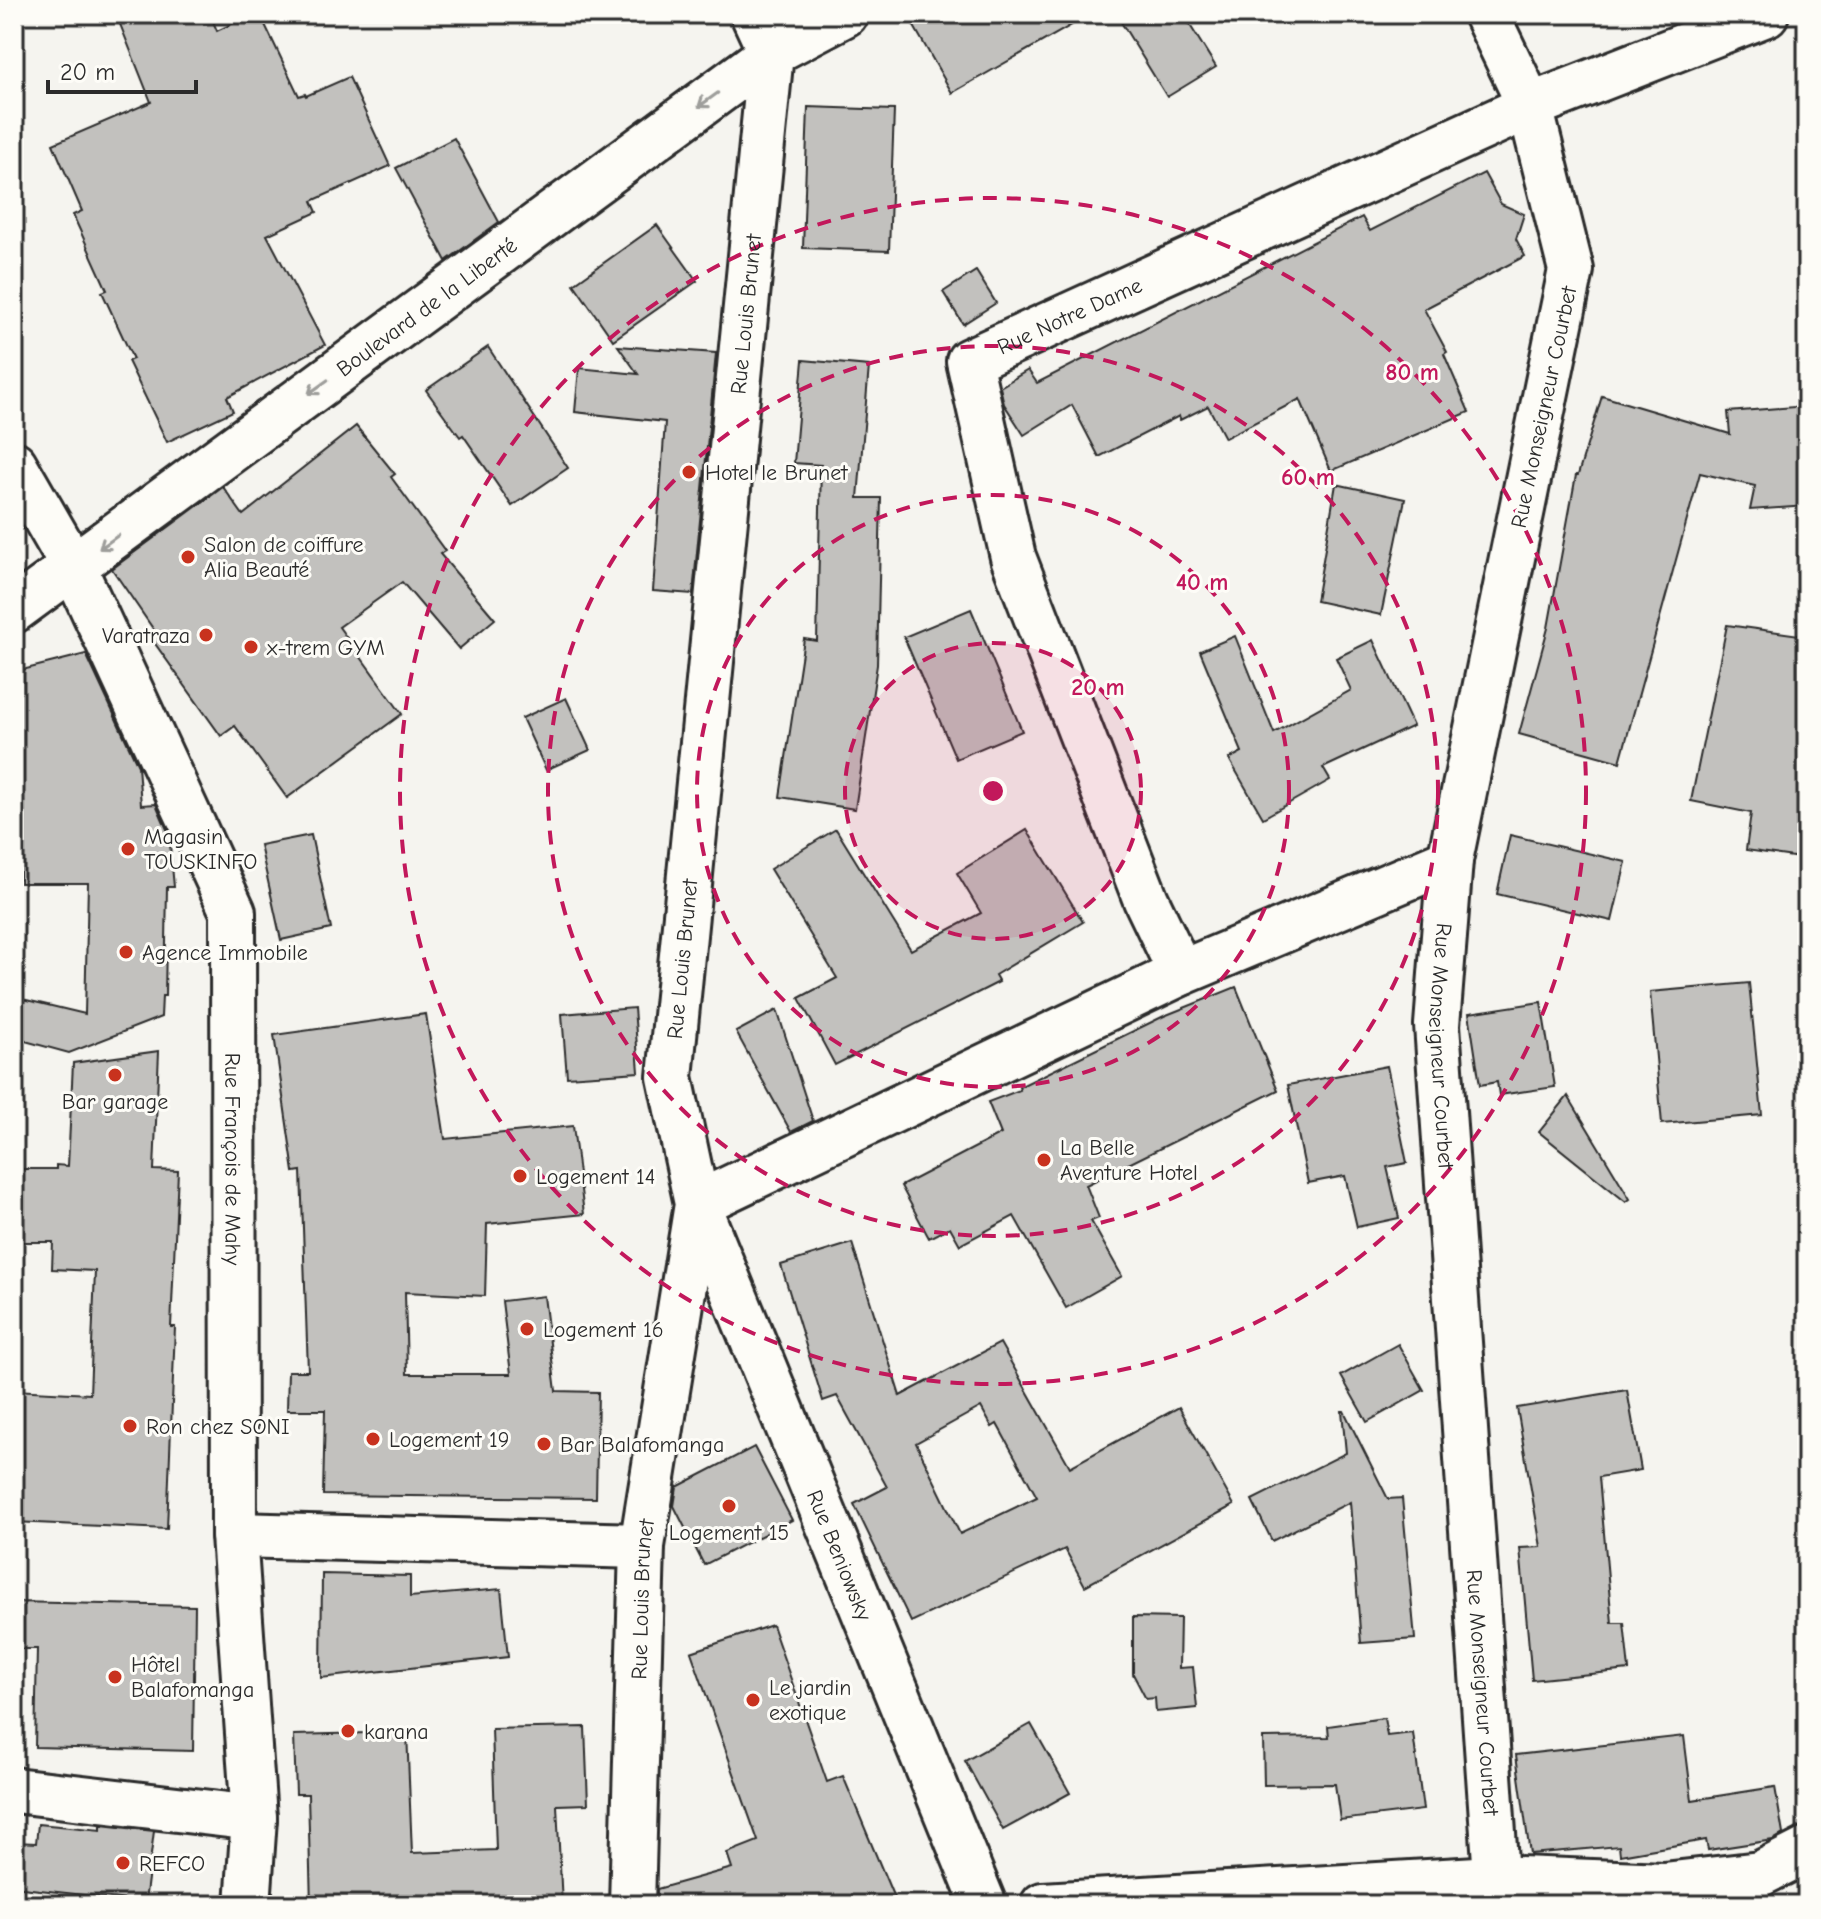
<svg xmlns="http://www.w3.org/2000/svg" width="1821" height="1919" font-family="'Comic Neue',sans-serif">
<rect width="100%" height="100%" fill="#f5f4ef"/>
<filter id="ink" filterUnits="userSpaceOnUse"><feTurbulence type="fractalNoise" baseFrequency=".0125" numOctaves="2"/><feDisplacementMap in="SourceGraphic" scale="16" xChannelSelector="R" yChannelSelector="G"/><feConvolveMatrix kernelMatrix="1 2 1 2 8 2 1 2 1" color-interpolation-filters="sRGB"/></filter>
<g filter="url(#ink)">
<g fill="#c2c1be" stroke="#2b2b2b" stroke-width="2" fill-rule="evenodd">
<path d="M116,14H210L217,31L253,14H260L299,96L305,94L306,96L349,77L390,166L312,201L317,212L267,235L325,345L227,397L233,411L167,442L128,361L133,359L102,292L107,290L73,215L82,211L53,144L151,102Z"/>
<path d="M907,14H1091L952,93Z"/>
<path d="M1116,14H1183L1216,67L1167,97Z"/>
<path d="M808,107L894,110L889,251L803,248Z"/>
<path d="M454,138L499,222L446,261L396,168Z"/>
<path d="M1484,173L1501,204L1524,214L1516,239L1525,256L1424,309L1447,352L1444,354L1469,412L1331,471L1300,399L1225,438L1208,406L1180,420L1179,416L1099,457L1072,405L1024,435L1004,404L1000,387L1028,370L1037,383L1362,217L1370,231Z"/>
<path d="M657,225L697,281L613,340L574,284Z"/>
<path d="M976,271L996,303L963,324L943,292Z"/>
<path d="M618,346L716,353L693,594L653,591L665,422L575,412L579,368L638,374Z"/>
<path d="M488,347L568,468L512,506L463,435L460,437L426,390Z"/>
<path d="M803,360L869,366L858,498H881L877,665L855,809L780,797L804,639L817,641L821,465L794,463Z"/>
<path d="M1602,396L1730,434L1728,412L1807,406V506L1750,510L1755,486L1700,473L1620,762L1519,734L1548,628L1576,475H1578Z"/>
<path d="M356,426L395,474L391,477L445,551L440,554L495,619L459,649L402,582L339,627L402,714L287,798L235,726L221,736L151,638L158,636L112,569L223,487L243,515Z"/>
<path d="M1336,484L1405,499L1381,615L1316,601Z"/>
<path d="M971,609L1022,731L956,759L904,637Z"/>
<path d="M1727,625L1807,636V859L1746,850L1751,813L1691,801Z"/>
<path d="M1235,636L1274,733L1351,690L1336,658L1373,640L1413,726L1323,768L1330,780L1263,818L1229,759L1242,752L1200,651Z"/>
<path d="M86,654L138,766L141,805L156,804L169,834L174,887H167L165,996H162L161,1017L69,1053L14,1038V997L85,1014L88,883H20V743L14,745V672Z"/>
<path d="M566,698L590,750L546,770L522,718Z"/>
<path d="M836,829L911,950L981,913L957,873L1027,830L1083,922L995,975L999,982L835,1065L799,998L837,978L770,869Z"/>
<path d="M311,835L331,929L281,940L260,845Z"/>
<path d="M1510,835L1626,862L1612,921L1497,894Z"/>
<path d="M1749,983L1762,1115L1662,1124L1650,992Z"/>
<path d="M1236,987L1278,1090L1086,1185L1099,1218L1091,1221L1122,1276L1066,1308L1014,1216L960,1245L950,1227L929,1238L901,1186L1001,1134L988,1102L1020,1090L1019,1087L1164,1016Z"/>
<path d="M1541,1002L1555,1087L1499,1095L1497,1082L1480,1085L1469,1013Z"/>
<path d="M634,1008L639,1072L567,1077L562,1014Z"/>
<path d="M777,1010L813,1121L791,1132L736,1032Z"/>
<path d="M426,1014L445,1139L573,1126L584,1214L487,1224L485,1296L405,1292L407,1374H511L502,1301L544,1296L556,1391L598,1392L596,1498L323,1495L325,1410H287L288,1371H308L301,1171L294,1172L274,1035Z"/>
<path d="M159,1051L154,1170L178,1171L171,1327H175L167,1529L14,1522V1390L90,1394L95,1271L52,1269L53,1242H14V1169H56V1165L68,1166L73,1063Z"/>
<path d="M1387,1066L1407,1163L1387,1167L1399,1218L1357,1227L1345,1176L1308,1183L1288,1085Z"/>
<path d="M1568,1096L1630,1199L1626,1202L1539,1132Z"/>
<path d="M852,1243L900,1396L1000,1343L1070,1467L1179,1407L1234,1505L1085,1586L1065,1549L911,1622L854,1504L887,1487L837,1396L823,1401L781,1265ZM981,1407L992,1427L997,1424L1037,1497L960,1534L916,1443Z"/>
<path d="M1398,1344L1424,1390L1367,1422L1341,1376Z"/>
<path d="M1627,1390L1641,1470L1599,1477L1612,1623H1624L1629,1670L1532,1680L1520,1548L1541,1547L1517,1408Z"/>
<path d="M1342,1411H1344L1388,1499L1402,1498L1415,1639L1361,1643L1350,1502L1272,1541L1252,1500L1346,1453Z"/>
<path d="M754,1447L792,1520L704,1565L674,1506L677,1487Z"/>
<path d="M322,1574L410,1576V1597L501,1589L508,1657L321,1678Z"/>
<path d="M14,1602L195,1606L193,1751L35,1747L37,1649H14Z"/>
<path d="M1133,1617L1180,1618L1179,1668L1193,1667L1197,1708L1156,1712L1155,1698L1146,1699L1133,1674Z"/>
<path d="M772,1625L827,1782L843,1776L897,1905H657V1889L732,1868L727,1853L758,1841L691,1652Z"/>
<path d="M1384,1718L1387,1736L1413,1733L1423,1810L1340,1820L1335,1784L1264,1785L1263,1738L1329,1737L1328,1726Z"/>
<path d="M1031,1724L1070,1793L1003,1830L965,1761Z"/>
<path d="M585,1727L588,1804L557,1805L562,1905H311L308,1794H296L294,1735L407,1732L412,1853L496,1850L492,1729Z"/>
<path d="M1684,1736L1692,1800L1775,1787L1783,1834L1773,1840L1708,1850L1706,1840L1620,1855L1619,1846L1530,1854L1516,1755Z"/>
<path d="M38,1824L101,1830V1825L154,1831L145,1902L14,1887V1842L36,1843Z"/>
</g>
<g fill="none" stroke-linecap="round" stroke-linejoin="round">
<g stroke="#2b2b2b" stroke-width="50">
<g id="minor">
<path id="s1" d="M1486,14L1530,106L1571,270L1450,860L1437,1025L1498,1905"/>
<path id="s2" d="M14,464L74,568L233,912L234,1535L254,1818L248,1905"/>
<path id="s3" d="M14,610L771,53L845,14"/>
<path id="s4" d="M1181,973L1146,900L1013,557L969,361L1530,106L1766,14"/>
<path d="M234,1535L642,1546"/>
<path d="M14,1790L254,1818"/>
<path id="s5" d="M632,1905L642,1546L697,1204L670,1077L771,53L753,14"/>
<path d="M984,1905L697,1204L1181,973L1450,860"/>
<path d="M1043,1905L1494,1878L1664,1885L1760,1874L1807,1850"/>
</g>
</g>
<use href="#minor" stroke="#fdfcf7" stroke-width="44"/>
</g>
<defs><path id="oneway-shaft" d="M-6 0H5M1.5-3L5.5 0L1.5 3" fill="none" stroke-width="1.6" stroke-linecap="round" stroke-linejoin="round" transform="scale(2)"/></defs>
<g stroke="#9e9e9b">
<use href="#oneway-shaft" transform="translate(708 100) rotate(144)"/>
<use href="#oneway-shaft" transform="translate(318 387) rotate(144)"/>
<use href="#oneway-shaft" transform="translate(109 542) rotate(144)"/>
</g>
</g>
<circle cx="993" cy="791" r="148" fill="#c2185b" fill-opacity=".12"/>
<g fill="none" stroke="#c2185b" stroke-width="4" stroke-dasharray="14 10">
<circle cx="993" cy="791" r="148"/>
<circle cx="993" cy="791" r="296"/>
<circle cx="993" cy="791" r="445"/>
<circle cx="993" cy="791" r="593"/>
</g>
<g fill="#c8321e" stroke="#fdfcf7" stroke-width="3">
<circle cx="689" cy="472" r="8"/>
<circle cx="188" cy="557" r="8"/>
<circle cx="206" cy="635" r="8"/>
<circle cx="251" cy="647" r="8"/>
<circle cx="128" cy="849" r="8"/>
<circle cx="126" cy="952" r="8"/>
<circle cx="115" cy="1075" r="8"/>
<circle cx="1044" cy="1160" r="8"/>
<circle cx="520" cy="1176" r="8"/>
<circle cx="527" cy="1329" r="8"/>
<circle cx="130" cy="1426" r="8"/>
<circle cx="373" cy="1439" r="8"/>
<circle cx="544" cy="1444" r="8"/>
<circle cx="729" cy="1506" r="8"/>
<circle cx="115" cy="1677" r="8"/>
<circle cx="753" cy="1700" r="8"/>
<circle cx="348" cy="1731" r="8"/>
<circle cx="123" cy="1863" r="8"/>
</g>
<g text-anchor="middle" stroke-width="6" stroke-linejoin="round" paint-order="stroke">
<g font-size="22" fill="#2b2b2b" stroke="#fdfcf7">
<text dy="8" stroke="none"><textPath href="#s3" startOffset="512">Boulevard de la Liberté</textPath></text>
<text dy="8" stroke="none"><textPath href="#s5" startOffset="1602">Rue Louis Brunet</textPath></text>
<text dy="8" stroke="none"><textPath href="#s4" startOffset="760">Rue Notre Dame</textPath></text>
<text transform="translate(1543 407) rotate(-78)" y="8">Rue Monseigneur Courbet</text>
<text dy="8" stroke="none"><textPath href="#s5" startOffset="954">Rue Louis Brunet</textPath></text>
<text dy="8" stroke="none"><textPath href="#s1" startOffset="1060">Rue Monseigneur Courbet</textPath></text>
<text dy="8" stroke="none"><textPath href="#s2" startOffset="746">Rue François de Mahy</textPath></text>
<text transform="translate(840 1555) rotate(68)" y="8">Rue Beniowsky</text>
<text dy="8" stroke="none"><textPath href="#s5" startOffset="306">Rue Louis Brunet</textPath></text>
<text dy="8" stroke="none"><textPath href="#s1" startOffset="1708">Rue Monseigneur Courbet</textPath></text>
</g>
<g font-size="22" fill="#2b2b2b" stroke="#fdfcf7" text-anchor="start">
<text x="705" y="480">Hotel le Brunet</text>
<text x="204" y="552">Salon de coiffure<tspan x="204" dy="25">Alia Beauté</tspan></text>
<text x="190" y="643" text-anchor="end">Varatraza</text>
<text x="267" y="655">x-trem GYM</text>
<text x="144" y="844">Magasin<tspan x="144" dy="25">TOUSKINFO</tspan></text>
<text x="142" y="960">Agence Immobile</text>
<text x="115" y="1109" text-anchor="middle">Bar garage</text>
<text x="1060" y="1155">La Belle<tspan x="1060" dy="25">Aventure Hotel</tspan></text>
<text x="536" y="1184">Logement 14</text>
<text x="543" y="1337">Logement 16</text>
<text x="146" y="1434">Ron chez SONI</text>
<text x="389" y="1447">Logement 19</text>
<text x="560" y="1452">Bar Balafomanga</text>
<text x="729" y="1540" text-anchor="middle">Logement 15</text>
<text x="131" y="1672">Hôtel<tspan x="131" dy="25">Balafomanga</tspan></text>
<text x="769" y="1695">Le jardin<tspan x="769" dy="25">exotique</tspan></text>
<text x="364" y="1739">karana</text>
<text x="139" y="1871">REFCO</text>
</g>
</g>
<circle cx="993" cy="791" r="12" fill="#c2185b" stroke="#fdfcf7" stroke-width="4"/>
<g font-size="24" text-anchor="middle" font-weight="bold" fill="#c2185b" stroke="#fdfcf7" stroke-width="6" stroke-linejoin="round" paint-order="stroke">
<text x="1412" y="380">80 m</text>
<text x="1308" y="485">60 m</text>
<text x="1202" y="590">40 m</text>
<text x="1098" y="695">20 m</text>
</g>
<rect width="1821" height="1919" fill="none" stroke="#fdfcf7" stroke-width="48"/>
<rect x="24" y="24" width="1773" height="1871" fill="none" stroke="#2b2b2b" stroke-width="3" filter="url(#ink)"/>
<path d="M48 80v12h148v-12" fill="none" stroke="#2b2b2b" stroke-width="4"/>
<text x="60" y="80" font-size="24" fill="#2b2b2b" stroke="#fdfcf7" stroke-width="6" paint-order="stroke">20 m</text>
</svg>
